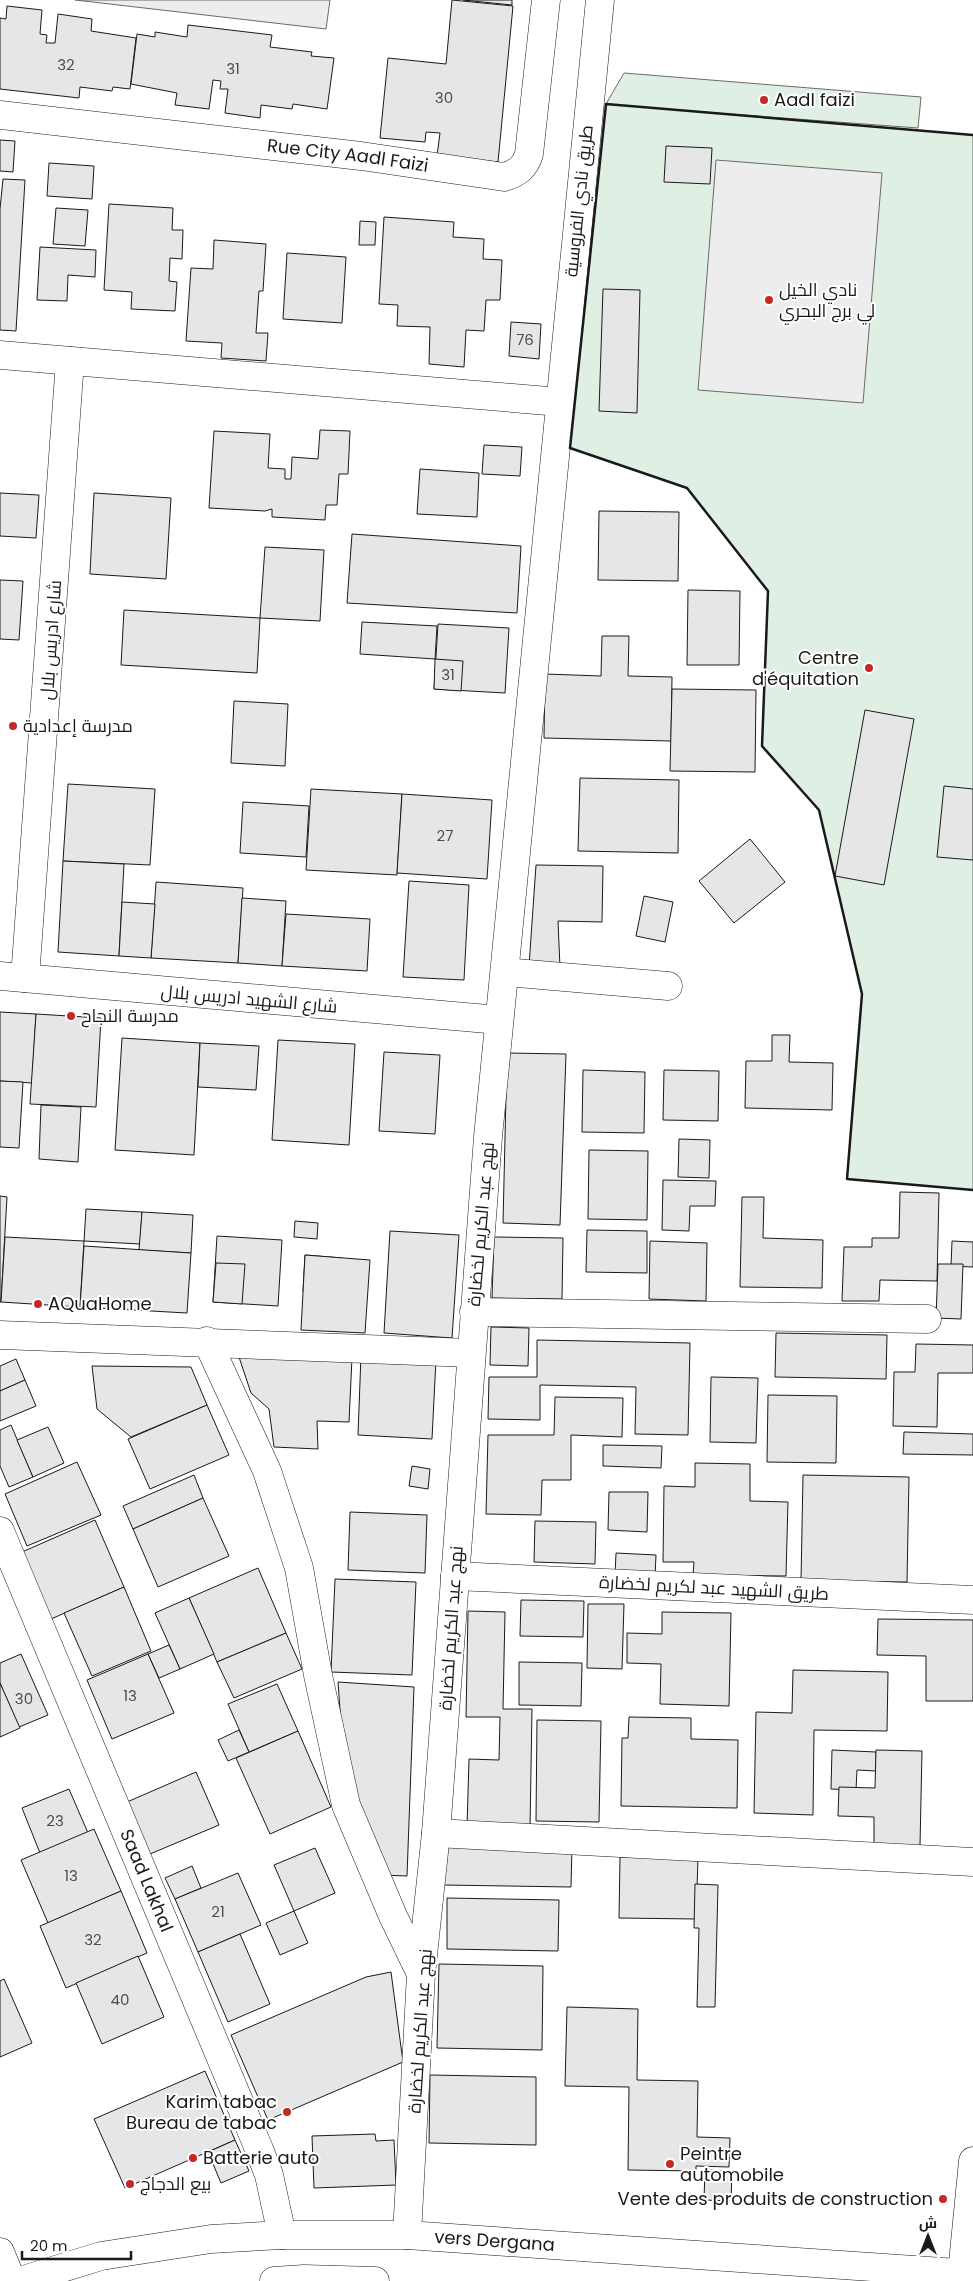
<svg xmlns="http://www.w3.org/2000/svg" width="973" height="2281" font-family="Poppins,Cairo,sans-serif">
<rect width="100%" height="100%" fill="#fff"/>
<path fill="#e0efe3" stroke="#6a6a6a" d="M624,73L921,97L918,128L689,111L973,135V1190L847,1179L862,994L819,810L762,746L768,591L687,488L570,448L606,104Z"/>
<g fill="#ededed" stroke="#6a6a6a">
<path d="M75,0H330L326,29Z"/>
<path d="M716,160L882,173L863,403L698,390Z"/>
</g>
<g fill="#e6e6e6" stroke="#1a1a1a">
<path d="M452,0L513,6L498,162L437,156L440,133L426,132L425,142L380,138L388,58L446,64Z"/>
<path d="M463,0H512V5Z"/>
<path d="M7,6L42,10L40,34L47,35L46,43H55L58,14L92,19L91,31L136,38L130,89L113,87L112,91L80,87L79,98L0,89V18L6,19Z"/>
<path d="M188,25L272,35L270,47L312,52L311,56L334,58L327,109L293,104L292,109L261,105L260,118L225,113L228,89H220L221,81L213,80L209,109L175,105L177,93L131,84L137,34L155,37V32L187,37Z"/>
<path d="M0,140L15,141L13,172L0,171Z"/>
<path d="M666,146L712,148L710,184L664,182Z"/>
<path d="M49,163L94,166L92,199L47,196Z"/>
<path d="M3,179L25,180L16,331L0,330V209Z"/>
<path d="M109,204L173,208L172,230H183L182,259L170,258L169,281L177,282L175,311L131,309L132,292L104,290Z"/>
<path d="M56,208L88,210L85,246L53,244Z"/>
<path d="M384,217L454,222L453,237L484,239L483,259L502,260L500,300H486L484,331L466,330L464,367L429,364L430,327L397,326L398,305L379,304Z"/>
<path d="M360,221L376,222L375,245H359Z"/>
<path d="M214,240L266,244L263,291H259L256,333H268L266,361L221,358L222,343L186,341L191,268L213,269Z"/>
<path d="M40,247L96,250L95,277L68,275L67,301L37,300Z"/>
<path d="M287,253L346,257L342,323L283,319Z"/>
<path d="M603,289L640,290L637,413L599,411Z"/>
<path d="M511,322L541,324L539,359L509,356Z"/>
<path d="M320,430L350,431L348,474H339L337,505H326L325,520L272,517V509L265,511L209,508L214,431L270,434L268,468L285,469V479H291L292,457L318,459Z"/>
<path d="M484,445L522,447L520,476L482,474Z"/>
<path d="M420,469L479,473L477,517L417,514Z"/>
<path d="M0,493L39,495L36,538L0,536Z"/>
<path d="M94,493L171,498L166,579L90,574Z"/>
<path d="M599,511L679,512L678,581L598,580Z"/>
<path d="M352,534L521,546L517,613L347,603Z"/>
<path d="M265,547L324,550L320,621L260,618Z"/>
<path d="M0,580L23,581L19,640L0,639Z"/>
<path d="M688,590L740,591L739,665H687Z"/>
<path d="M124,610L260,618L257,673L121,665Z"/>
<path d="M362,622L437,626L435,659L360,654Z"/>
<path d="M438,624L509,628L505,693L434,689Z"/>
<path d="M602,636H629L628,676L672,677L671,741L544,738L545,674L601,676Z"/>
<path d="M435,659L463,661L461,691L434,689Z"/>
<path d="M672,689L756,690L755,772L670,771Z"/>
<path d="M234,701L288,704L285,766L231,763Z"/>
<path d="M865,710L914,719L884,885L835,876Z"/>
<path d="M580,778L679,780L678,853L578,851Z"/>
<path d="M68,784L155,789L150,865L63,861Z"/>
<path d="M944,786L973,789V860L937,857Z"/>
<path d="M311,789L402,794L397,875L306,870Z"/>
<path d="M402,794L492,800L487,879L397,873Z"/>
<path d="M243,802L309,806L306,857L240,853Z"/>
<path d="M750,839L785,882L734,923L699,881Z"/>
<path d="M63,861L124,864L119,956L58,952Z"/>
<path d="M536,865L603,866L602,922L558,921L560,968L529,966Z"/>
<path d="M409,881L469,885L464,980L403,977Z"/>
<path d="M156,882L243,888L238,963L151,958Z"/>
<path d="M644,896L673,902L665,942L636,936Z"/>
<path d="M242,898L286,901L282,966L238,963Z"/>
<path d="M122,902L155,904L151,958L119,956Z"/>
<path d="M286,914L370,919L367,971L282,966Z"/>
<path d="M0,1012L36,1014L32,1083L0,1081Z"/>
<path d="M36,1014L101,1018L96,1107L30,1104Z"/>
<path d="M772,1035H790L789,1062L833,1063L832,1110L745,1108L746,1061H772Z"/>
<path d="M122,1038L200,1043L194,1155L115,1150Z"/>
<path d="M278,1040L355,1044L349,1145L272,1140Z"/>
<path d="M200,1043L259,1046L256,1090L198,1087Z"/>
<path d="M384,1052L440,1055L435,1134L379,1131Z"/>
<path d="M507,1053L566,1054L560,1225L503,1223Z"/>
<path d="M583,1070L645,1072L644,1133L582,1132Z"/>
<path d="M664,1070L719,1071L718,1121L663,1120Z"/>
<path d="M0,1081L23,1082L19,1148L0,1147Z"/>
<path d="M41,1105L81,1107L78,1162L39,1159Z"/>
<path d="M679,1139L710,1140L709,1178L678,1177Z"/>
<path d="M589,1150L648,1151L647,1220L588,1219Z"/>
<path d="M663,1180L716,1181L715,1206H690L689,1231L662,1230Z"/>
<path d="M900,1192L939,1193L937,1281L880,1280L879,1301H842L844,1247H872V1238H899Z"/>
<path d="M0,1196L7,1197L1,1302H0Z"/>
<path d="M742,1197H764L763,1238L823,1240L822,1288L740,1287Z"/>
<path d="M86,1209L142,1212L140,1244L84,1241Z"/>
<path d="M142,1212L193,1215L191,1253L139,1250Z"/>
<path d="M295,1221L318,1223L317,1239L294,1237Z"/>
<path d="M587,1230L647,1231V1273L586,1272Z"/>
<path d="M390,1231L459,1235L452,1338L384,1333Z"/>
<path d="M217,1236L282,1240L278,1306L213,1302Z"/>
<path d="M5,1237L84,1241L80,1307L1,1302Z"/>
<path d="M494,1237L563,1238L562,1299L492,1298Z"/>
<path d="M650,1241L707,1243L706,1301L649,1299Z"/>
<path d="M952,1241L973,1242V1267L951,1266Z"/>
<path d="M84,1246L191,1253L187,1313L80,1307Z"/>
<path d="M305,1255L342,1258L340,1295L303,1292Z"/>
<path d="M305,1255L370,1260L365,1333L301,1330Z"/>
<path d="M216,1263L245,1264L242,1304L213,1302Z"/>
<path d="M938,1264H963L961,1319L936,1318Z"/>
<path d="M491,1327L529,1328L528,1366L490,1365Z"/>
<path d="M776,1333L887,1335L886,1379L775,1377Z"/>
<path d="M537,1340L690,1343L688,1435L635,1434L636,1387L540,1385V1420L488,1419L489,1377H537Z"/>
<path d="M916,1344L973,1345V1373H938L937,1427L893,1426L894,1372H915Z"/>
<path d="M237,1351L352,1358L349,1422L317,1421L318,1449L274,1447L269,1409L251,1393Z"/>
<path d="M361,1355L436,1359L432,1439L358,1435Z"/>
<path d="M16,1359L25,1380L0,1391V1366Z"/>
<path d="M92,1366L191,1367L207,1405L131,1437L97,1409Z"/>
<path d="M711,1377L758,1378L756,1443L710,1442Z"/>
<path d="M25,1380L36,1406L0,1421V1391Z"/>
<path d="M768,1395L837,1396L836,1463L767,1462Z"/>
<path d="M555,1397L623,1398L622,1437L571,1435V1480H542L541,1515L486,1514L488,1435H554Z"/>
<path d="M207,1405L229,1455L150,1489L128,1439Z"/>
<path d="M11,1425L33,1477L9,1487L0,1466V1430Z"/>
<path d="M48,1427L64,1463L33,1477L17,1440Z"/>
<path d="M904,1432L973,1434V1455L903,1454Z"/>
<path d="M603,1445L662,1446L661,1468L603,1466Z"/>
<path d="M77,1462L101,1515L27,1546L5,1494Z"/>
<path d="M695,1463L750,1464V1501L788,1502L786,1576L693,1575L694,1562H663L664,1486L695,1487Z"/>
<path d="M412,1466L430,1469L428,1489L409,1486Z"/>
<path d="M194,1475L203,1498L133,1529L123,1506Z"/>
<path d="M803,1475L909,1477L907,1582L801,1581Z"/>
<path d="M609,1492H648L647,1532L608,1530Z"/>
<path d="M203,1498L229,1556L158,1587L133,1529Z"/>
<path d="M350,1512L427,1515L425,1573L348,1570Z"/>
<path d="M95,1520L124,1587L51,1619L22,1552Z"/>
<path d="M535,1521L596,1522L595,1564L534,1562Z"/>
<path d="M616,1553L656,1555L655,1577L615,1575Z"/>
<path d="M258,1568L286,1633L217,1662L189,1598Z"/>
<path d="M335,1579L416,1582L412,1675L331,1672Z"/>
<path d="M124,1587L151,1651L92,1676L64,1613Z"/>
<path d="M189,1598L214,1654L180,1669L155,1613Z"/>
<path d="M521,1600L584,1601L583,1637L520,1636Z"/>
<path d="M588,1604H624L622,1669L587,1668Z"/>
<path d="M468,1611L505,1612L503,1709H532L530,1829L467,1828L469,1759L499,1760L500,1717H466Z"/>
<path d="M662,1612L731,1613L729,1706L660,1704L661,1664L627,1663V1633L662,1634Z"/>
<path d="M878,1619L973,1620V1701H926V1656L877,1655Z"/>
<path d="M286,1633L302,1669L234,1698L217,1662Z"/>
<path d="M169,1645L180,1669L159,1678L148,1654Z"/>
<path d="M21,1654L48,1715L19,1727L0,1683V1663Z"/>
<path d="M148,1654L174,1713L112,1739L87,1680Z"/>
<path d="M519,1662L582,1663L581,1706L519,1705Z"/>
<path d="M793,1670L888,1672L887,1731L814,1730L813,1815L754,1813L756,1712L792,1713Z"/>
<path d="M338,1682L414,1687L407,1876L380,1875L345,1780Z"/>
<path d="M0,1683L20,1728L0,1737Z"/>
<path d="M277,1684L298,1731L249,1752L228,1704Z"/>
<path d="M629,1717L691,1718V1739L738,1740L737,1808L621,1806L622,1738H628Z"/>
<path d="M537,1720L601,1721L599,1822L536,1821Z"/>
<path d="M239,1730L249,1752L228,1761L218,1740Z"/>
<path d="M298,1731L331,1807L270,1834L236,1758Z"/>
<path d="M832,1750L876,1752V1771L857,1770L856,1790L831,1789Z"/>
<path d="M876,1750L922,1751L920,1846L874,1845V1817L838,1816L839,1787L875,1788Z"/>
<path d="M196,1772L219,1825L150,1854L127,1802Z"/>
<path d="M69,1789L88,1833L40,1853L22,1808Z"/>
<path d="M94,1829L121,1891L48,1923L21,1860Z"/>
<path d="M445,1844L572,1846L571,1887L444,1885Z"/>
<path d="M315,1848L335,1893L294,1911L274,1865Z"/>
<path d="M620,1857L698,1858L696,1919L619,1918Z"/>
<path d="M192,1866L201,1888L175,1899L165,1878Z"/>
<path d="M238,1873L261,1925L198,1952L175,1899Z"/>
<path d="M695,1884L718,1885L715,2007H697L699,1928H694Z"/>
<path d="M121,1891L147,1953L66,1988L40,1926Z"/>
<path d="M447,1898L559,1900L558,1951L447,1949Z"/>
<path d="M294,1911L308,1943L280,1955L266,1923Z"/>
<path d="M240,1934L270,2004L228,2022L198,1952Z"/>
<path d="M138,1956L164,2017L102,2044L76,1983Z"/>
<path d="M439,1964L543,1966L542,2050L437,2048Z"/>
<path d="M391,1972L403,2062L268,2120L231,2035L366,1977Z"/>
<path d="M4,1979L32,2043L0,2057V1981Z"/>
<path d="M567,2007L638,2009L637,2080L698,2081L697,2137L730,2138L729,2167L696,2166V2171L628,2170L629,2087L565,2086Z"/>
<path d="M205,2071L235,2140L125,2188L94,2119Z"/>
<path d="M430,2075L536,2077V2145L429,2143Z"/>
<path d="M375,2134L376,2141L394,2140L396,2185L314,2188L312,2136Z"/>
<path d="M235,2140L249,2171L221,2183L208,2152Z"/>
<path d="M705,2170L732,2171L731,2201L704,2200Z"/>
</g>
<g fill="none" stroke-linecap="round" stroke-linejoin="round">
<g stroke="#1a1a1a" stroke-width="29">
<g id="street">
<path id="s1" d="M0,115L361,156L504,177C518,173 525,167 529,154L546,0"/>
<path d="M505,972L668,986"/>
<path d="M25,978L70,361"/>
<path d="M474,1312L927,1319"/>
<path d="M0,1335L471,1353"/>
<path d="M207,1341L267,1471L299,1568L318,1675L346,1805L393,1916L421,1974"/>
<path d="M455,1576L973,1600"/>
<path d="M436,1833L973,1862"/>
<path d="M0,2252L12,2281"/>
<path d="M962,2273L973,2161"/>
</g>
</g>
<g stroke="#1a1a1a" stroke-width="29">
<g id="secondary">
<path d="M0,355L560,402"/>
<path d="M0,976L499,1020"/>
<path id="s2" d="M0,1531L259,2149L269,2175L282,2235"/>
<path d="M407,2235L421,1974L436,1833L488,1137L600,0"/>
</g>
</g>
<g stroke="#1a1a1a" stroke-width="29">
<g id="primary">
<path id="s3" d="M20,2281L101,2256L211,2239L282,2235H407L973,2274"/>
<path d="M274,2281L304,2279L375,2281"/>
</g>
</g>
<use href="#street" stroke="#fff" stroke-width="28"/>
<use href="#secondary" stroke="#fff" stroke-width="28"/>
<use href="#primary" stroke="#fff" stroke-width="28"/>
<path stroke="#1a1a1a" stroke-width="2.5" d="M973,135L606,104L570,448L687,488L768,591L762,746L819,810L862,994L847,1179L973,1190"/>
</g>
<g fill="#c62828" stroke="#fff" stroke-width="2">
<circle cx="764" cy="100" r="5"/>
<circle cx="769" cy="300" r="5"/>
<circle cx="869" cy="668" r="5"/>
<circle cx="13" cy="726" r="5"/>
<circle cx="71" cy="1016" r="5"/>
<circle cx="38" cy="1304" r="5"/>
<circle cx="287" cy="2112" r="5"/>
<circle cx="193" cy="2158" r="5"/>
<circle cx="670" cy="2164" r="5"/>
<circle cx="130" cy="2184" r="5"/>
<circle cx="943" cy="2199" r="5"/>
</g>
<g text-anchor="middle" stroke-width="4" stroke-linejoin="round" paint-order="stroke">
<g font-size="15" fill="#4d4d4d">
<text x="66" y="70">32</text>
<text x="233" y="74">31</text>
<text x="444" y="103">30</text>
<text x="525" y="345">76</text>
<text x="448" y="680">31</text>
<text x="445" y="841">27</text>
<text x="130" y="1701">13</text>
<text x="24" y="1704">30</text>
<text x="55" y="1826">23</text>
<text x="71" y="1881">13</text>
<text x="218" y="1917">21</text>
<text x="93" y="1945">32</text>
<text x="120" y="2005">40</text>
</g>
<g font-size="18" fill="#1a1a1a" stroke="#fff" text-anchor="start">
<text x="774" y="106">Aadl faizi</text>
<text x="779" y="296">نادي الخيل<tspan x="779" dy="21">لي برج البحري</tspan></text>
<text x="859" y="664" text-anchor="end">Centre<tspan x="859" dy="21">d'équitation</tspan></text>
<text x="23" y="732">مدرسة إعدادية</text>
<text x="81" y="1022">مدرسة النجاح</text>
<text x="48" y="1310">AQuaHome</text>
<text x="277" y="2108" text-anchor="end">Karim tabac<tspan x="277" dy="21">Bureau de tabac</tspan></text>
<text x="680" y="2160">Peintre<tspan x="680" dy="21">automobile</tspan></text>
<text x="203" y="2164">Batterie auto</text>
<text x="140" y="2190">بيع الدجاج</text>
<text x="933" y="2205" text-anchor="end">Vente des produits de construction</text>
</g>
<g font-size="18" fill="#1a1a1a" stroke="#fff">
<text dy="6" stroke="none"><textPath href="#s1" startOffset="350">Rue City Aadl Faizi</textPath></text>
<text transform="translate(579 201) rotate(-84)" y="6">طريق نادي الفروسية</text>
<text transform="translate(51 640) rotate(-86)" y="6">شارع ادريس بلال</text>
<text transform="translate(249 999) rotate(5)" y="6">شارع الشهيد ادريس بلال</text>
<text transform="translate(481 1224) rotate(-85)" y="6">نهج عبد الكريم لخضارة</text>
<text transform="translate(714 1588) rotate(3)" y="6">طريق الشهيد عبد لكريم لخضارة</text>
<text transform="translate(451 1628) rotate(-86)" y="6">نهج عبد الكريم لخضارة</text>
<text dy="6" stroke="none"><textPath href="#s2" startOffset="379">Saad Lakhal</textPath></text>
<text transform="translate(420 2031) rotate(-86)" y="6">نهج عبد الكريم لخضارة</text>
<text dy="6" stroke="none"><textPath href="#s3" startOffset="480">vers Dergana</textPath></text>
</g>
</g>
<g transform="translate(928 2236)" stroke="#ffffff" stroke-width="4" paint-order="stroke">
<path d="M0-4L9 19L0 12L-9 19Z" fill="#1a1a1a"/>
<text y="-8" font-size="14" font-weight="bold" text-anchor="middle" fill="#1a1a1a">ش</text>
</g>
<path d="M22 2251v8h109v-8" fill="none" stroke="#1a1a1a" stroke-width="2.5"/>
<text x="30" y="2251" font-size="15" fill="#1a1a1a" stroke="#ffffff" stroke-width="4" paint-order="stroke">20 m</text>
</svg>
